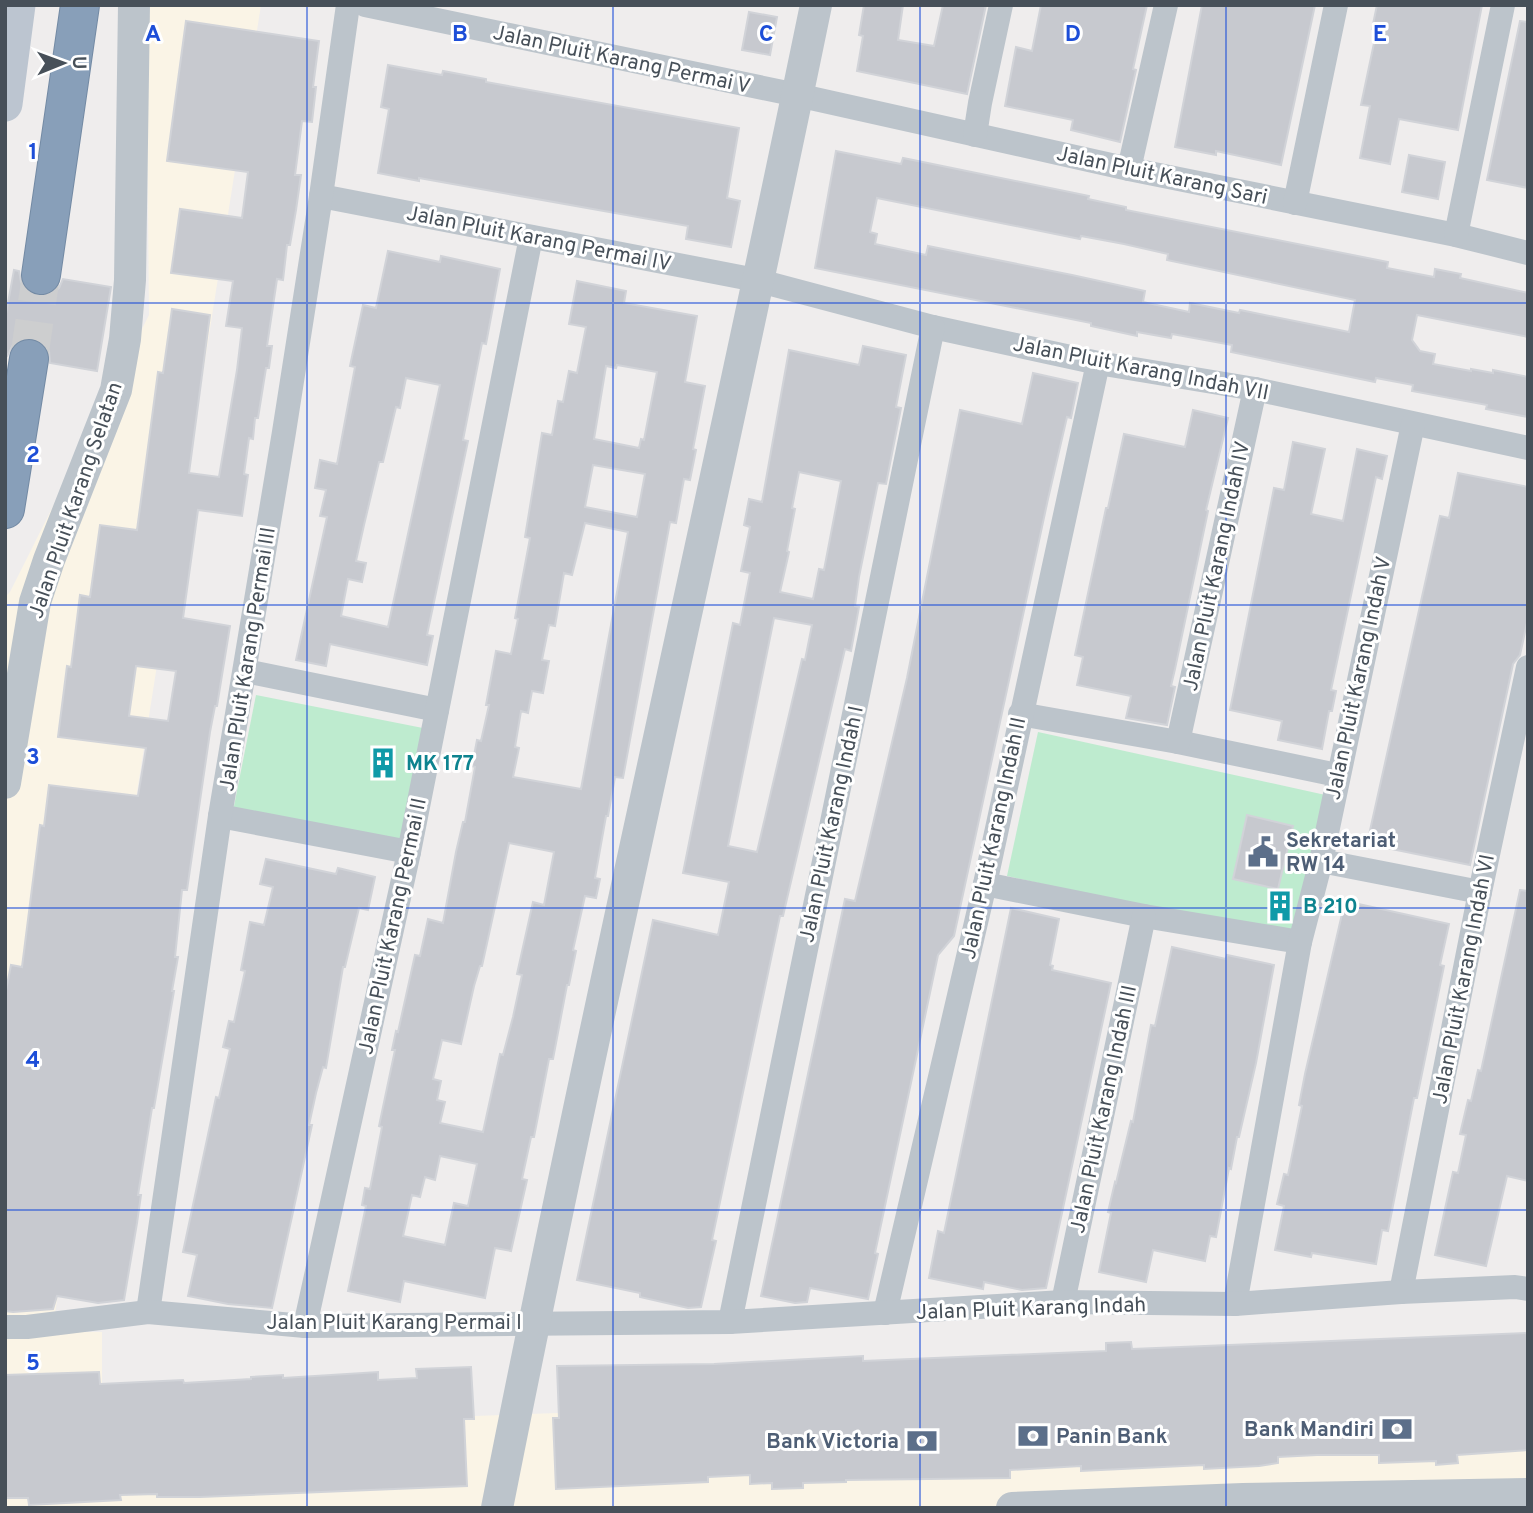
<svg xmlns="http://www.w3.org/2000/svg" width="1533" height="1513" font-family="Overpass,sans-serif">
<rect width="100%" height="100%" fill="#efeded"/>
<path fill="#faf4e6" d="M146,5H261L52,1332H102V1429L1528,1379V1508H5V597L10,592L149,315Z"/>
<g fill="#beebcf">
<path d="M256,695L433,730L407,857L231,821Z"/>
<path d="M1038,732L1330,796L1298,941L1007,876Z"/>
</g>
<g fill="#c7c9cf" stroke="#d1d3d8" stroke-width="2" fill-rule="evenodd">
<path d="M864,5H903L898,40L934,46L943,5H986L967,94L857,71L863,36L859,35Z"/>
<path d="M1041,5H1147L1133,69L1136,70L1120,142L1071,130L1073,120L1005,106L1016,47L1032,51Z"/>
<path d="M1202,5H1315L1281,165L1216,151V155L1175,147Z"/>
<path d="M1377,5H1482L1458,130L1399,119L1390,164L1360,158L1370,106L1361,105L1377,29H1372Z"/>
<path d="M749,12L777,17L770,55L742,50Z"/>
<path d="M186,21L319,41L313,87H316L312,122L302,121L295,175H301L296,210L290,245H287L283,280L277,279L267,346H272L269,368H266L258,418H255L253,439L249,438L244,474L248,475L242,516L198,510L183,618L230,626L217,706H215L210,732L187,890H182L175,957H178L172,991H174L154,1108H152L138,1195H141L137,1223L124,1300L98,1303L57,1296L53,1309L13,1312L5,1311V995L11,965L22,967L40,825L44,826L49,785L138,796L146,748L58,737L67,666L71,667L80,595L90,597L100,525L137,530L158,372L163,373L172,309L210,315L189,473L219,477L237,370L242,328L226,326L233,281L171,273L180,209L242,218L248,172L167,161ZM136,666L176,671L168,721L129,716Z"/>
<path d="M1520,21L1528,22V188L1487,180Z"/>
<path d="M388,65L442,75L443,71L486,79V82L739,128L727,198L740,201L731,247L686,239L688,226L419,178V181L378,173L389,109L381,107Z"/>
<path d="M836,151L901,164L903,158L1089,196L1088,199L1126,207V210L1388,262L1387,268L1434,277L1435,269L1461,274L1460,278L1528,293V337L1417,315L1412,340L1420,351L1435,354L1433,364L1471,371V369L1493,373V370L1528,377V417L1486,409L1487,405L1412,391L1413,385L1376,378L1375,382L1231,352L1232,345L1172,334L1171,338L1137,332V336L1091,326V323L815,268ZM877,198L1080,239L1081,236L1124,244L1168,254L1167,260L1355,300L1349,332L1240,310L1239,313L1190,303L1189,312L1143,302L1145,291L1072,275L928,246L926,255L875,244L877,234L870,232Z"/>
<path d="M1409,155L1445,162L1438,199L1402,192Z"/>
<path d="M388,251L440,262L441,256L500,269L486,344L482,343L463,440L468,441L427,635L433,636L427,665L330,644L326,666L296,660L327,517L320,516L326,490L315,488L320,460L337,464L355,367L350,366L363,305L376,308ZM406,378L440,385L388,627L341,616L348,579L362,582L366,563L356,561L364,525L379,462H383L396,407L400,408Z"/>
<path d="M14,270L19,271L21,282L27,292L37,296L50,295L59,288L63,279L111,287L97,371L50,363L49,351L42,342L33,338L21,339L13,345L7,356L5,355V319Z"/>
<path d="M577,281L626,291L624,303L697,316L685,382L705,386L693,449L696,450L690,480L684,479L676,523L670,522L623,778L615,777L608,816H606L595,878L600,879L596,898L585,896L573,950L576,951L569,985H567L553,1059H549L534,1137H531L522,1179L527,1180L511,1251L495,1248L485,1298L404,1281L400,1302L348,1291L366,1206L362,1205L365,1188L370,1189L382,1127L379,1126L395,1050H392L396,1031L398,1032L415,955L420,956L428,919L443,923L456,852L463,822H465L475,767L472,766L477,740L481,741L489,705H486L496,651L511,654L518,619L515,618L530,538L525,537L542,433L552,435L558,401L563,402L569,371L577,373L586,327L569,324ZM617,365L657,372L644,440L641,439L639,448L594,439L606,366L616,368ZM593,465L645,474L637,517L585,507ZM585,523L628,532L581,789L513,777L519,748L515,747L521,711L528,713L532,691L543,693L549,661L542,660L549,625L555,626L564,573L572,575ZM509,843L554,852L544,905L533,902L517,974L522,975L513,1017L503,1055L500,1054L483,1132L440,1123L445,1102L437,1100L441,1081L433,1079L442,1040L461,1044L474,986L480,966H482ZM440,1156L477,1164L468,1206L454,1203L445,1245L403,1236L412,1195L420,1197L425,1177L435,1180Z"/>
<path d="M863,346L906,355L896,407L901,408L886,484L878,483L859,577L855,606L859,607L851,651L845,649L783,916H780L712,1240L716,1241L701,1307L688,1308L640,1297V1293L577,1280L653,920L718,935L729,882L683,873L733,623L740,625L750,573L741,571L750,527L744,525L749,499L762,502L789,350L859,365ZM799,472L841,481L824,570L819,569L813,599L780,592L789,552L787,551L795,509L792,508ZM774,618L812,625L805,660L802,659L757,852L728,846Z"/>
<path d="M1033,373L1078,383L1071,418L1067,417L1048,499L954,936L938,955L875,1253L878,1254L868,1299L810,1288L807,1302L795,1303L761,1296L845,899L855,901L907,678L960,410L1022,424Z"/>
<path d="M1193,410L1228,418L1206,510L1208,511L1175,669L1171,686L1175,687L1167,725L1126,718L1131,696L1077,685L1083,657L1075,655L1106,508H1108L1124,434L1185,447Z"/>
<path d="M1293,442L1325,449L1311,514L1343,521L1357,449L1387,456L1382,479L1376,477L1331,690L1336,691L1332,711H1329L1322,749L1278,740L1282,721L1230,710L1274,488L1284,490Z"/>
<path d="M1458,473L1528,487V618L1520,655L1513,664L1470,865L1367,844L1440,516L1449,518Z"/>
<path d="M1247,815L1293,826L1278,889L1233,879Z"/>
<path d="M266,859L336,874L338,868L375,877L368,910L359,908L345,967H343L326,1068L323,1067L316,1093L309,1125H312L272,1308L228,1304L188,1296L197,1255L183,1252L216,1097L219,1098L230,1049L223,1047L229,1021L234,1022L245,971L241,970L250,922L264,925L273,887L260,884Z"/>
<path d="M1520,890L1528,891V1181L1507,1176L1486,1266L1435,1255L1453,1172L1458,1173L1466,1135L1460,1134L1468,1100L1471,1101L1478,1070L1481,1071Z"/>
<path d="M1273,892L1292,896L1286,920L1268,916Z"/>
<path d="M1345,901L1449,924L1440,965L1444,966L1417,1098H1414L1388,1231L1382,1230L1376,1264L1312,1253L1311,1257L1275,1250L1284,1206L1277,1204L1284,1174L1288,1175L1302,1106L1299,1105L1305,1074Z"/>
<path d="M1011,908L1059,919L1050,965L1053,966L1052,970L1111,983L1046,1288L1022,1290L984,1282L983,1289L929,1278L938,1231L944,1233Z"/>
<path d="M1172,947L1226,959L1227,955L1274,965L1256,1063L1239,1137H1237L1231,1169L1229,1168L1216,1237L1210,1236L1205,1261L1153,1250L1146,1282L1099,1272L1111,1213L1108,1212L1115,1182L1116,1183L1131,1121L1133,1122L1151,1025L1155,1026Z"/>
<path d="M1528,1333V1450L1457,1455L1458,1463L1436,1465V1461L1379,1463V1455H1317L1278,1457V1463L1259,1466L1204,1469V1465L1081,1471V1466L1010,1470V1478L846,1480V1482L803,1483V1488L772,1489V1483L750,1484V1475L708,1477V1482L556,1489L553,1418H559L557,1366L714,1364L863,1356V1361L1106,1351V1343L1131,1342L1132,1349Z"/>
<path d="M471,1367L474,1419H464L467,1486L200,1497H157V1494L120,1495L121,1500L29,1505L28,1498H5V1375L99,1372L100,1384L183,1380L184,1383L251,1379V1377L283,1375V1378L378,1372V1380L417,1378L416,1369Z"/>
</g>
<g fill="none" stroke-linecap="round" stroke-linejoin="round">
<path stroke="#cdcecf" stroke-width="38" stroke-dasharray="38 19" stroke-linecap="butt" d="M29,359L41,275"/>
<g stroke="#738aa4" stroke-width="40">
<g id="motorway">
<path d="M41,275L80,5"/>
<path d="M5,509L29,359"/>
</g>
</g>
<g stroke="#bcc4cb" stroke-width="24">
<path d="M365,5L797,95L1129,169L1456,235L1528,253"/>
<path d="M975,135L980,103L1001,5"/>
<path d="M1129,169L1166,5"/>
<path d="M321,196L756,280L933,327L1098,363L1255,389L1528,448"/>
<path d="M1295,203L1336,5"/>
<path d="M1456,235L1503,5"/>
<path d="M245,671L437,710"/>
<path d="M1020,714L1178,742L1337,775"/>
<path d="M1178,742L1255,389"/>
<path d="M220,816L409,852"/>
<path d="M1321,861L1480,892"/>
<path d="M985,884L1144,916L1300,942"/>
<path d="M1401,1292L1480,892L1528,667"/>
<path d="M1063,1302L1144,916"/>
<path d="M1235,1304L1300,942L1321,861L1413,424"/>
<path d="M148,1312L220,816L284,432L321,196L348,5"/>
<path d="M885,1313L985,884L1098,363"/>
<path d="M730,1322L933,327"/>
<path d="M305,1326L409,852L531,237"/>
<path d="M5,1327H27L148,1312L305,1326L730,1322L1063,1302L1235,1304L1401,1292L1515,1287L1528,1289"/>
</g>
<g stroke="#bcc4cb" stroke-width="32">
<path d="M5,783L35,602L49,560L116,390L125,339L130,280L134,5"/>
<path d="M497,1508C596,1006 713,507 816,5"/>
<path d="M1012,1508L1243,1499L1528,1494"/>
</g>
<path stroke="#bcc5d0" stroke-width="35" d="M5,104L18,5"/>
<use href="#motorway" stroke="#889fb9" stroke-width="38"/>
</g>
<path fill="none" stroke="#1d4ed8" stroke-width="2" stroke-opacity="0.55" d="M307,5V1508M613,5V1508M920,5V1508M1226,5V1508M5,303H1528M5,605H1528M5,908H1528M5,1210H1528"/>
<defs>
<g id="building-bare" transform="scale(2.415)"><path d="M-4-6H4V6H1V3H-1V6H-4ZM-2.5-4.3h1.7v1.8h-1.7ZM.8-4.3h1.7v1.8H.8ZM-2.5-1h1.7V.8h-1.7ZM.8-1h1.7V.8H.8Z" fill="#0f9aa8" stroke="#fff" stroke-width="2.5" paint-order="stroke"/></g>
<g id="civic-bare" transform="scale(2.415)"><path d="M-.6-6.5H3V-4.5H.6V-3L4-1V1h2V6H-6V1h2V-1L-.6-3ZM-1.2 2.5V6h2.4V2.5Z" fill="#5c6f8a" stroke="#fff" stroke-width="2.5" paint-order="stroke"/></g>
<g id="bank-bare" transform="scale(2.415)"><path d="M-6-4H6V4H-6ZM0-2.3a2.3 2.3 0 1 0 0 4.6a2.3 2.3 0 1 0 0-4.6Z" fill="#5c6f8a" stroke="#fff" stroke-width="2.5" paint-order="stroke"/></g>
</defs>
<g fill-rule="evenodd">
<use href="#building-bare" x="383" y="763"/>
<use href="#civic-bare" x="1263" y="852"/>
<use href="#building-bare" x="1280" y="906"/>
<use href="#bank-bare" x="1397" y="1429"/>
<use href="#bank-bare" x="1033" y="1436"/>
<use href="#bank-bare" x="922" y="1441"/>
</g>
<g text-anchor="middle" stroke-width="6" stroke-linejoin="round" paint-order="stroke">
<g font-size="21" fill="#475059" stroke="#fff">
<text transform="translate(622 59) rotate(12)" y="7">Jalan Pluit Karang Permai V</text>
<text transform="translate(1162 175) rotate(12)" y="7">Jalan Pluit Karang Sari</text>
<text transform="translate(539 238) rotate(11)" y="7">Jalan Pluit Karang Permai IV</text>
<text transform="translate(1141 368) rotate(11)" y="7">Jalan Pluit Karang Indah VII</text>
<text transform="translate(75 500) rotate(-71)" y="7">Jalan Pluit Karang Selatan</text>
<text transform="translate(1216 566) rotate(-78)" y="7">Jalan Pluit Karang Indah IV</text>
<text transform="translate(247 659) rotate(-81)" y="7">Jalan Pluit Karang Permai III</text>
<text transform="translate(1358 678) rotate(-78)" y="7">Jalan Pluit Karang Indah V</text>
<text transform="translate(831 824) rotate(-78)" y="7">Jalan Pluit Karang Indah I</text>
<text transform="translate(993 838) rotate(-78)" y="7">Jalan Pluit Karang Indah II</text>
<text transform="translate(392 926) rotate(-78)" y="7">Jalan Pluit Karang Permai II</text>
<text transform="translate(1463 979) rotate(-79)" y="7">Jalan Pluit Karang Indah VI</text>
<text transform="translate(1103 1109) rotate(-78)" y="7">Jalan Pluit Karang Indah III</text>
<text transform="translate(1031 1308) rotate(-2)" y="7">Jalan Pluit Karang Indah</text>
<text x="394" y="1329">Jalan Pluit Karang Permai I</text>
</g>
<g font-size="21" font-weight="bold" fill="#0d838f" stroke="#fff" text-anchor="start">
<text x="406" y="770">MK 177</text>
<text x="1303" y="913">B 210</text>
</g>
<g font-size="21" font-weight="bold" fill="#4e5e75" stroke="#fff" text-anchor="start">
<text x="1286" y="847">Sekretariat<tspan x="1286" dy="24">RW 14</tspan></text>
<text x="1374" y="1436" text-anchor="end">Bank Mandiri</text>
<text x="1056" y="1443">Panin Bank</text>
<text x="899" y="1448" text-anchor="end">Bank Victoria</text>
</g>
</g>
<g font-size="23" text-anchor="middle" font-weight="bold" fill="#1d4ed8" stroke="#fff" stroke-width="6" stroke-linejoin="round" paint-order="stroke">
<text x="153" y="41">A</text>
<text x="460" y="41">B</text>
<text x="766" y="41">C</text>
<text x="1073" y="41">D</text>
<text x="1380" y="41">E</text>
<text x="33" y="159">1</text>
<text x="33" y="462">2</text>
<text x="33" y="764">3</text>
<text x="33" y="1067">4</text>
<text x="33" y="1370">5</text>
</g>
<rect width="1533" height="1513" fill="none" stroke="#475059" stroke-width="14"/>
<g transform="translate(63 63) rotate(89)" stroke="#ffffff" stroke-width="5" paint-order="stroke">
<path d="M0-5L12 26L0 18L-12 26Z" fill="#475059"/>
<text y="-10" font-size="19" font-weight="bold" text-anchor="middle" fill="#475059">U</text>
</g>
</svg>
